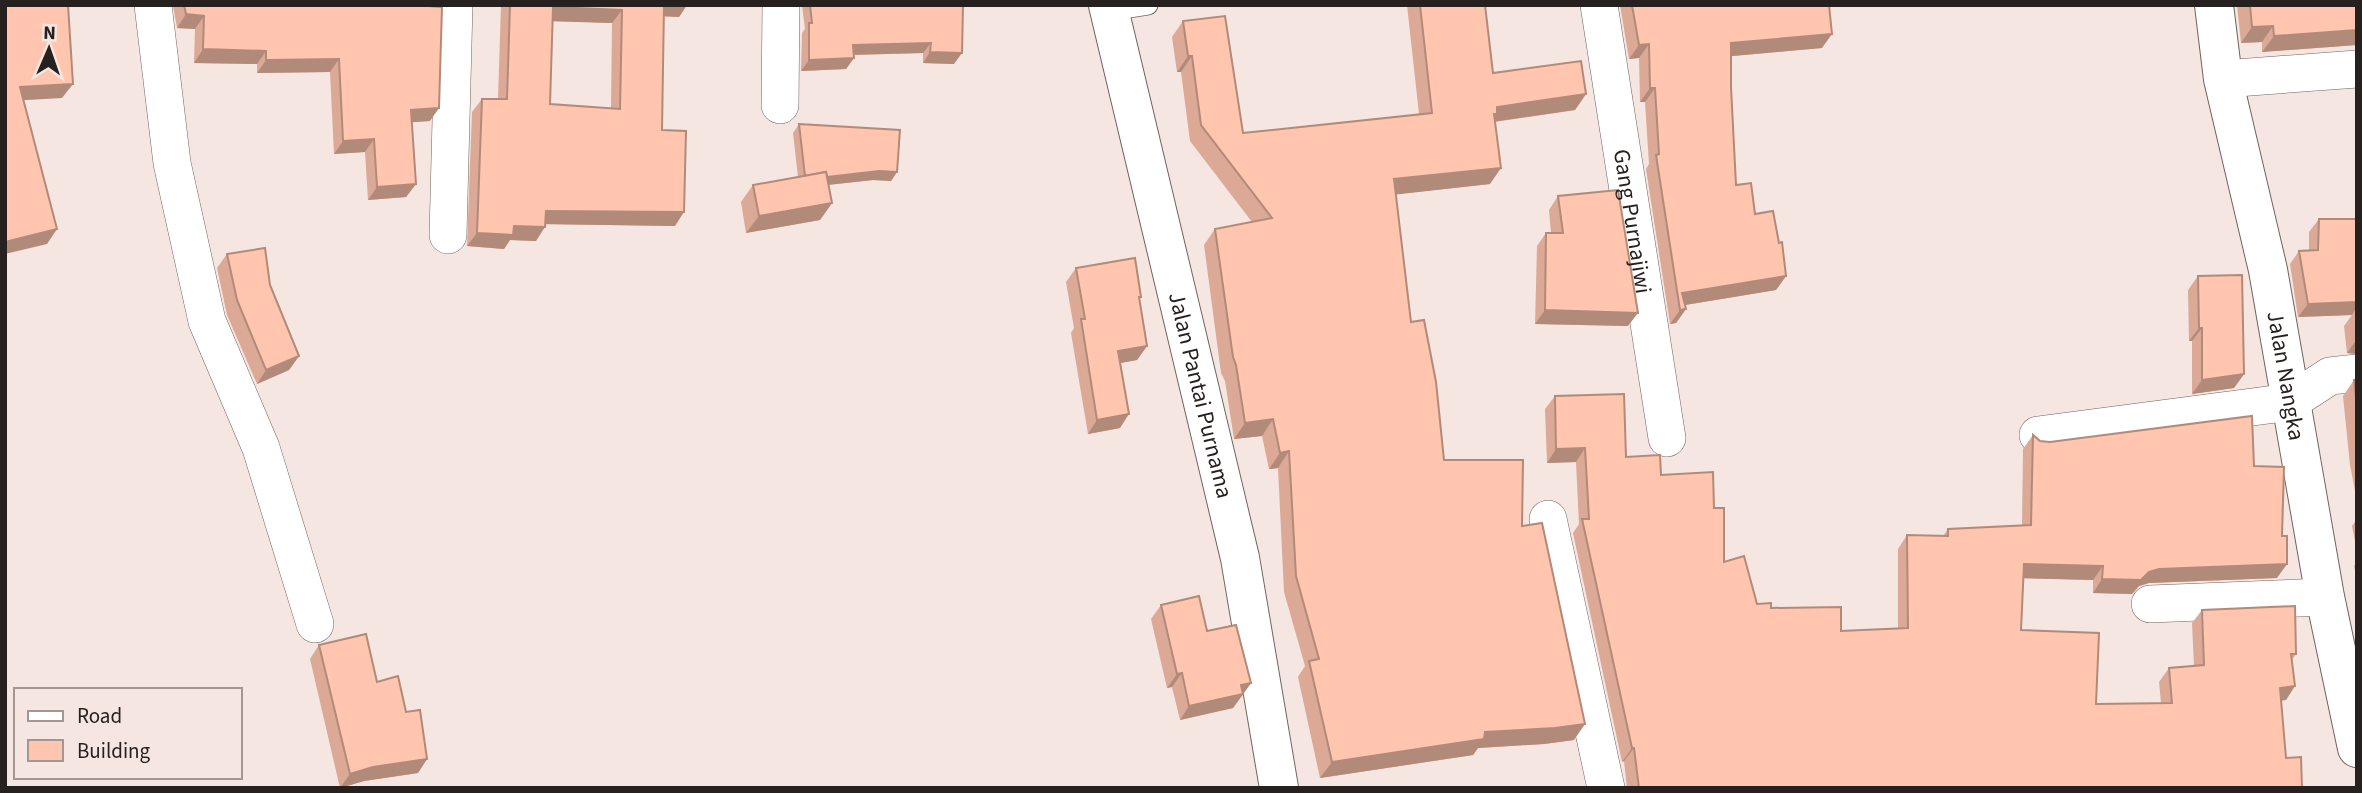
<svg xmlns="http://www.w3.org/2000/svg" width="2362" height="793" font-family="'Source Sans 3',sans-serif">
<rect width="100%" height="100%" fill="#f5e6e1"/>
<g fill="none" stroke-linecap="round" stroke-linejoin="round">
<g stroke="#70645f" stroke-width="21">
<path id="service" d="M1110,11L1148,5"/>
</g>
<g stroke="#70645f" stroke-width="38">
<g id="minor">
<path d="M153,5L172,163L207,321L261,448L315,624"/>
<path id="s1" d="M1599,5L1667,438"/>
<path d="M2223,79L2357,69"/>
<path d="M780,105L781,5"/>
<path d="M448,235L454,5"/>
<path d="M2038,435L2290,402L2330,376L2357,373"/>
<path d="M1548,519L1606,788"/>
<path d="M2150,604L2325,597"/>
</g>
</g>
<g stroke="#70645f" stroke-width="40">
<g id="tertiary">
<path id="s2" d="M1108,5L1240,558L1279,788"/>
<path id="s3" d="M2214,5L2223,79L2268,270L2325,597L2357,748"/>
</g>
</g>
<use href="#service" stroke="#fff" stroke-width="19"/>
<use href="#minor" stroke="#fff" stroke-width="37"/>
<use href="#tertiary" stroke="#fff" stroke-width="38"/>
</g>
<g fill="#dba996" fill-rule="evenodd">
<path d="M173,5H412L430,121L412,122L416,184L406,197L368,200L365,152L334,154L330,72L257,73V64L194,63L195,29L177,28Z"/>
<path d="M501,5H687L679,17L664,16L662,130L675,226L545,224L536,241L510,240L504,249L467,246L472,112L482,99H498ZM553,21L612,23L611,108L550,104Z"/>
<path d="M802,5H963L954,64L923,63V53L853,55L854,58L846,69L801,71L802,33L805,29Z"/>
<path d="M1407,5H1485L1493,73L1586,94L1575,110L1495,122L1490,184L1396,194L1411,322L1444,460L1522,526L1574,740L1544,744L1478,748L1473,755L1320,778L1298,677L1305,666L1284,592L1278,468L1269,469L1262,436L1234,439L1225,381L1221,373L1204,245L1215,229L1252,222L1190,141L1181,72H1177L1172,37L1183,21L1243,133L1419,114Z"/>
<path d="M1620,5H1840L1829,6L1822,48L1731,56V87L1736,185L1755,214L1779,243L1786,276L1776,290L1685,305L1686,309L1676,323L1670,324L1646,169L1649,164L1645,102H1640L1639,58L1629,59Z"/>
<path d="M2237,5H2357V45L2262,52V42L2241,43Z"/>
<path d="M799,124L897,172L891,181L873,180L828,185L832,203L820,220L746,233L741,202L753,185L798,177L793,133Z"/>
<path d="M1558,196L1628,326L1535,324L1537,246L1546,233H1551L1549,210Z"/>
<path d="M2319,219H2357V354L2347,353L2344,326L2352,315L2298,317L2290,264L2299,251H2309V232Z"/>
<path d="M227,254L270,285L299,356L289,370L257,384L227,315L217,268Z"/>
<path d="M1076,268L1141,297L1139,299L1147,346L1137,360L1120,363V428L1088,434L1071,333L1074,328L1066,282Z"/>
<path d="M2198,276L2244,374L2234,388L2192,394V341H2189L2188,290Z"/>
<path d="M2357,379V501L2350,465L2343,396L2354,380Z"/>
<path d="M1555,396L1626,457L1661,475L1714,508L1724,562L1757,604L1841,631L1898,629V549L1907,535L1943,536L1948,529L2022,526L2023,449L2033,435L2040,441L2254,466L2277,578L2149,583L2139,586L2132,594L2093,593V580L2023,578L2021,630L2096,704L2161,703L2159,682L2169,668L2194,666L2192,623L2202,610L2296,654L2292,660L2286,700H2281L2286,758L2302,788H1627L1624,761L1622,762L1573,533L1579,524L1576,462L1547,463L1545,409Z"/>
<path d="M2357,519V552L2352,526Z"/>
<path d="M2357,562V578L2354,566Z"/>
<path d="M1161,605L1207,631L1251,683L1233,708L1180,720L1172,687L1167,688L1151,619Z"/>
<path d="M319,645L377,682L406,712L427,759L418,773L364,781L340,788L310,659Z"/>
</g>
<g fill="#b28a7a">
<path d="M662,5H687L679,17L654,16Z"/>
<path d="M553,7L622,10L612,23L544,21Z"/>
<path d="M186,14L204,16L195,29L177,28Z"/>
<path d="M2273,26L2262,42L2241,43L2252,27Z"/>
<path d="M2357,30V45L2262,52L2274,36Z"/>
<path d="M1832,34L1822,48L1722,57L1731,43Z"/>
<path d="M931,43L923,53L846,55L853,45Z"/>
<path d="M1649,44L1639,58L1629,59L1639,45Z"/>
<path d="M203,49L266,51L257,64L194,63Z"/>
<path d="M930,52L962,53L954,64L923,63Z"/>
<path d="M1188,56H1192L1181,72H1177Z"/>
<path d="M854,58L846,69L801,71L809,60Z"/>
<path d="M339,59L330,72L257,73L266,60Z"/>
<path d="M73,84L62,98L10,101L20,87Z"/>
<path d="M1650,88H1655L1645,102H1640Z"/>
<path d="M1586,94L1575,110L1491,122L1497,107Z"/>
<path d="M439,108L430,121L402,123L411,110Z"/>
<path d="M374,139L365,152L334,154L343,141Z"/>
<path d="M1501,168L1490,184L1383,196L1394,179Z"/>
<path d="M879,171L897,172L891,181L873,180L799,188L805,179Z"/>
<path d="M416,184L406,197L368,200L377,187Z"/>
<path d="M832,203L820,220L746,233L759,216Z"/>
<path d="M546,211L684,212L675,226L536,224Z"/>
<path d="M514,226L545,227L536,241L510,240L504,249L467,246L477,233Z"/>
<path d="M57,229L47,244L5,254V242Z"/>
<path d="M1786,276L1776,290L1679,306L1682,293Z"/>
<path d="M2357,302V315L2355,310L2352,315L2298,317L2308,304Z"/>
<path d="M1686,309L1676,323L1670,324L1680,310Z"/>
<path d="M1545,310L1638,313L1628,326L1535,324Z"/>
<path d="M2199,328H2202L2192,341H2189Z"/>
<path d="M2357,339V354L2347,353Z"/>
<path d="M1147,346L1137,360L1109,365L1118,351Z"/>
<path d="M299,356L289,370L257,384L266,370Z"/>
<path d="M2244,374L2234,388L2192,394L2202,380Z"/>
<path d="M1129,414L1120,428L1088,434L1097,420Z"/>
<path d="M1273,419L1262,436L1234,439L1245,423Z"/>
<path d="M1585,448L1576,462L1547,463L1556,449Z"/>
<path d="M1289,451L1278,468L1269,469L1280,453Z"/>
<path d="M2024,564L2103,566L2093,580L2014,578Z"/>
<path d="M2287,564L2277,578L2149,583L2139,586L2132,594L2093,593L2102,579L2149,572L2159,569Z"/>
<path d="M1182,673L1172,687L1167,688L1177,674Z"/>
<path d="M1251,683L1233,708L1180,720L1189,706L1241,685Z"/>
<path d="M2295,686L2286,700L2271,702L2280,688Z"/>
<path d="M1585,724L1574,740L1544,744L1478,748L1473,755L1320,778L1332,762L1485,732Z"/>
<path d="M1632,748H1634L1624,761L1622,762Z"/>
<path d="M427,759L418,773L364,781L340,788L350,774L373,767Z"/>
</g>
<g fill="#ffc5af" stroke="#b28a7a" stroke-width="2" fill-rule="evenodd">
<path d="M5,5H68L73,84L20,87L57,229L5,242Z"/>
<path d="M184,5H412L442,7L439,108L411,110L416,184L377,187L374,139L343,141L339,59L266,60V51L203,49L204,16L186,14Z"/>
<path d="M510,5H664L662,130L686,131L684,212L546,211L545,227L514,226L513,235L477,233L482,99H507ZM553,7L622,10L620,109L550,104Z"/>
<path d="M810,5H963L962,53L930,52L931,43L853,45L854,58L809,60V23H812Z"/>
<path d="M1420,5H1485L1493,73L1581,61L1586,94L1497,107V114H1494L1501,168L1394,179L1411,322L1424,320L1436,382L1444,460H1523L1522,526L1542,523L1585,724L1555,728L1485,732L1484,739L1332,762L1309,661L1319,659L1296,576L1289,451L1280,453L1273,419L1245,423L1236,365L1233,357L1215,229L1272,218L1201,125L1192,56H1188L1183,21L1225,16L1243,133L1432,113Z"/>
<path d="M1632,5H1829L1832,34L1731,43V87L1736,185L1751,183L1755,214L1773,211L1779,243L1782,242L1786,276L1682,293L1686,309L1680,310L1656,155L1659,154L1655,88H1650L1649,44L1639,45Z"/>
<path d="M2250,5H2357V30L2274,36L2273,26L2252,27Z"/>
<path d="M799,124L900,130L897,172L879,171L827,177L826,172L805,176Z"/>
<path d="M826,172L832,203L759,216L753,185Z"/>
<path d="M1618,190L1638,313L1545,310L1546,233H1563L1558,196Z"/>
<path d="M2319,219H2357V302L2308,304L2299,251L2318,250Z"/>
<path d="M265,248L270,285L299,356L266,370L237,300L227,254Z"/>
<path d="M1135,258L1141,297H1139L1147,346L1118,351L1129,414L1097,420L1081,319H1085L1076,268Z"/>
<path d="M2242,275L2244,374L2202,380V328H2199L2198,276Z"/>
<path d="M2357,379V407L2354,380Z"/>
<path d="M1624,394L1626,457L1660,455L1661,475L1713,472L1714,508H1724V562L1744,556L1757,604L1771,603V608L1841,607V631L1908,628L1907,535L1948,536V529L2031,525L2033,435L2040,441L2050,442L2252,416L2254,466L2284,467L2282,536H2287V564L2159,569L2149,572L2141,580L2102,579L2103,566L2024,564L2021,630L2099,633L2096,704L2172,703L2169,668L2204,665L2202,610L2295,606L2296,654H2291L2295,686L2280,688L2286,758L2301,757L2302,788H1639L1634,748H1632L1582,519H1589L1585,448L1556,449L1555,396Z"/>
<path d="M1199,596L1207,631L1236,625L1251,683L1241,685L1243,694L1189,706L1182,673L1177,674L1161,605Z"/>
<path d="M366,634L377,682L398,676L406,712L420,710L427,759L373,767L350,774L319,645Z"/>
</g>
<g text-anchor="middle" stroke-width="5" stroke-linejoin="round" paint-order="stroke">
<g font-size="23" fill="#26211f" stroke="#f5e6e1">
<text dy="8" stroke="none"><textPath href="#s1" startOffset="219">Gang Purnajiwi</textPath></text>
<text dy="8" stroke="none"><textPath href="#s3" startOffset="378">Jalan Nangka</textPath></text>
<text dy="8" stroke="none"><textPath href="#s2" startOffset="401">Jalan Pantai Purnama</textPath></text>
</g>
</g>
<rect width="2362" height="793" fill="none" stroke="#26211f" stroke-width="14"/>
<rect x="14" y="688" width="228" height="91" fill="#f5e6e1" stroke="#a29793" stroke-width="2"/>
<rect x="28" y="711" width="35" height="10" fill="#ffffff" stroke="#a29793" stroke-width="2"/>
<text x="77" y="723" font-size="21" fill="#26211f">Road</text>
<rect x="28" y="740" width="35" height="21" fill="#ffc5af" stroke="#a29793" stroke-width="2"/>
<text x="77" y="758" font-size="21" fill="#26211f">Building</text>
<g transform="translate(49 49) rotate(2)" stroke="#f5e6e1" stroke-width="5" paint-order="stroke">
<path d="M0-5L12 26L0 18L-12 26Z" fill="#26211f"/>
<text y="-10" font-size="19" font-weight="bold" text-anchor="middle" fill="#26211f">N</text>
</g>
</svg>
